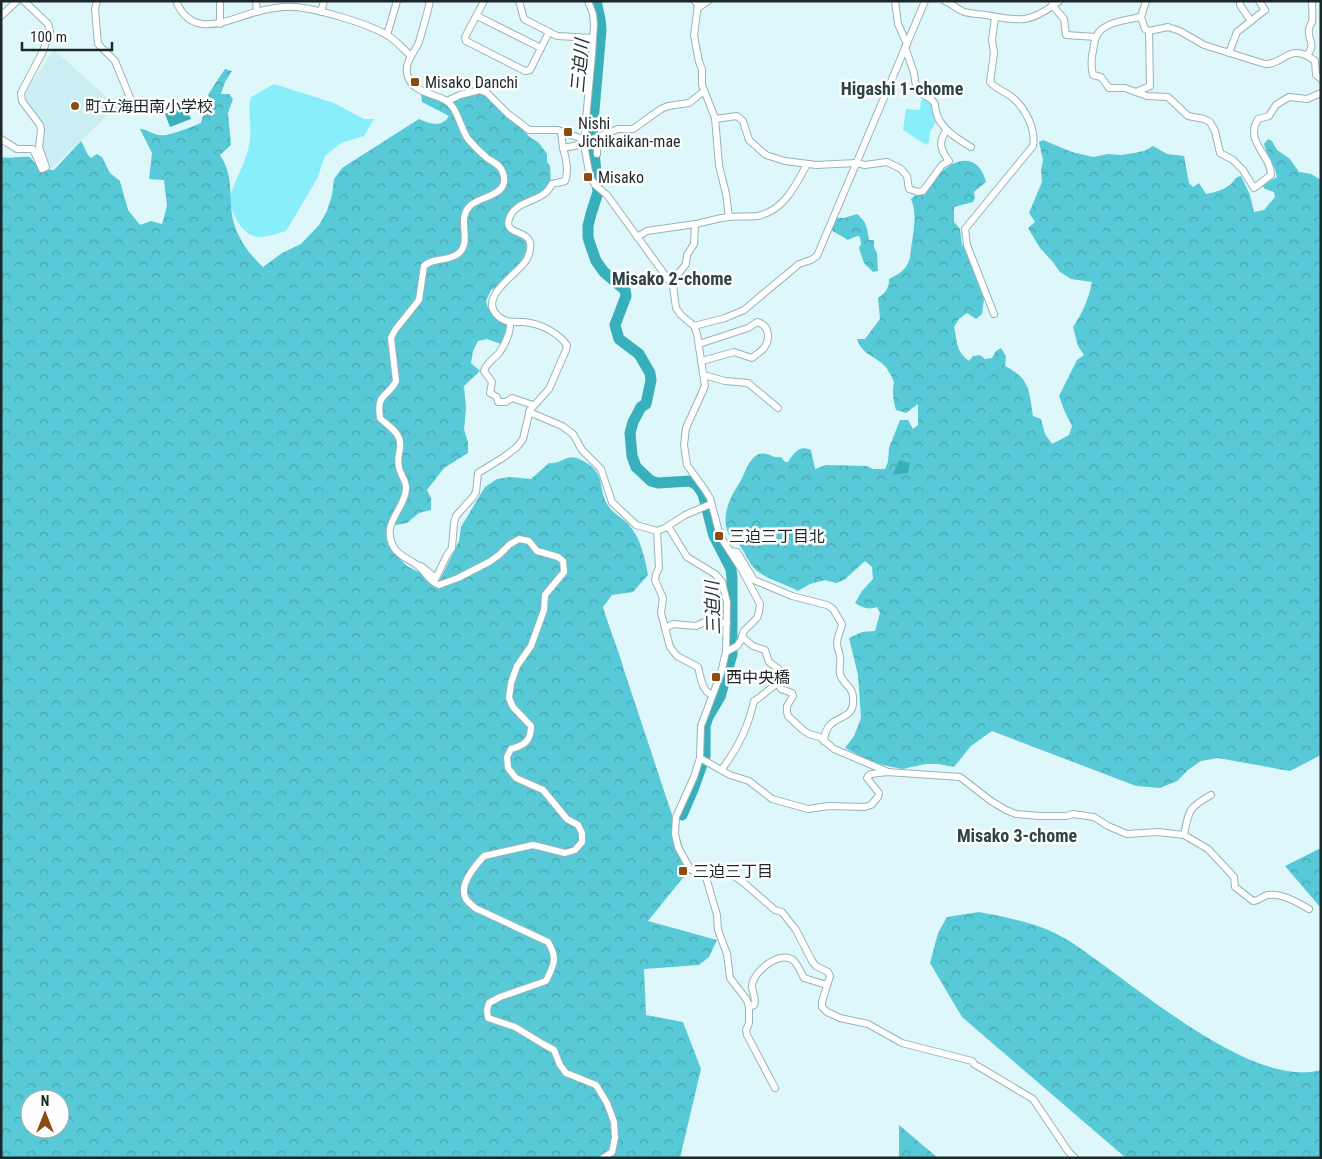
<svg xmlns="http://www.w3.org/2000/svg" width="1322" height="1159" font-family="'Roboto Condensed','Noto Sans JP',sans-serif">
<defs>
<pattern id="forest-crowns" width="20" height="18" patternUnits="userSpaceOnUse" patternTransform="scale(1.25)"><rect width="20" height="18" fill="#58cad7"/><path d="M2 6a3 3 0 1 1 6 0M12 15a3 3 0 1 1 6 0" fill="none" stroke="#48a4ae"/></pattern>
</defs>
<rect width="100%" height="100%" fill="#ddf7fa"/>
<path fill="#caeef2" d="M53,51H55L110,100L126,94L129,103L113,110L51,169L47,165L42,149V129L26,101V92Z"/>
<g fill="#87eefa">
<path d="M274,84L334,103L364,119H374L364,136L341,143L325,156L317,179L286,231C278,233 270,236 262,237C242,238 235,216 228,202C234,181 247,162 250,140C252,125 247,112 251,97Z"/>
<path d="M925,97L932,102L937,120L930,132L929,142L926,145L903,130L906,109L920,110L921,101Z"/>
</g>
<g fill="url(#forest-crowns)" fill-rule="evenodd">
<path d="M225,69L232,71L225,82L221,94H229L233,99L228,113L231,145L220,155C235,178 228,197 233,220C238,239 249,254 263,267L282,253L301,244L319,225L327,211L332,195L334,179L342,168L419,119C430,124 442,128 449,116L422,102L421,94C430,94 438,102 447,102C462,101 467,90 485,95L531,138L539,143L547,154V162L550,166L551,183L538,194L526,200L505,225L507,229L527,241C528,263 508,271 497,287L491,290L486,301C489,314 496,319 508,325L506,333L501,344L487,339L478,341L473,351L471,363L480,371L464,386L466,409L464,429L468,442V453L444,468L427,490L431,498V510L419,513L407,523L390,526L388,538L395,554L407,566L419,572L427,581L437,586L459,541L461,527L485,487L497,479L510,477L531,479L549,463C562,465 567,452 581,460C607,472 597,486 607,504C612,513 623,518 629,525C641,539 645,558 648,575L633,592L612,595L603,607C609,628 618,648 624,670L690,869L648,921L717,940L709,957L699,965L644,969L646,1015L683,1022L701,1069L680,1158H1V157C11,159 19,156 30,157L39,169L54,170L81,141L88,155L91,158L97,154L102,157L110,173L120,181L128,210L140,225L151,221L162,224L167,206L164,180L149,179L152,153L140,129C147,129 152,134 159,135C168,137 191,127 201,123L209,93ZM30,1099H60V1129H30Z"/>
<path d="M1268,139L1272,141L1277,150L1290,159L1299,172L1311,174L1321,180V755L1290,771L1218,758L1201,761L1188,770L1177,781L1160,788L1136,786L992,731L971,746L954,767L938,764H926L902,769L873,763L845,748L854,736L861,718L858,675L849,638L862,632L875,631L880,613L877,607C868,610 863,608 855,603L862,591L873,579L872,567L865,561L844,580L836,583L825,580L810,584L798,591C785,584 769,580 757,571C749,564 746,554 740,546C737,542 731,540 729,535C720,517 730,497 740,482C746,472 751,450 766,454C773,455 772,458 781,457L785,462H788C795,452 799,445 811,450L815,469L826,465L867,466L873,469H885L888,462L889,448L900,420H908L913,429L918,425V404L906,413L896,410C893,400 892,392 894,382C892,377 889,372 886,367C876,356 863,356 857,339H865L880,319L878,298C885,293 889,289 889,279C895,276 901,273 905,268C912,259 910,251 912,242C914,228 917,213 911,199C915,194 919,195 924,192C930,188 934,179 939,174C957,156 979,154 986,182L974,192L975,198L973,202L954,207V222L960,229L962,245L965,249L984,299L982,314L976,319L967,313L959,319L954,327C958,343 955,350 969,361L973,356L980,355L985,359L992,358L996,351L1001,348L1006,356L1005,366C1030,379 1029,390 1033,416L1041,419L1045,434L1052,444L1069,435L1072,426L1064,410L1059,396L1077,360L1084,355L1078,346L1073,327C1082,314 1089,298 1092,282L1071,279L1060,272L1052,261L1040,248L1028,228L1035,222L1029,213L1042,182L1041,170L1043,160L1039,142L1043,140L1072,152L1093,157L1108,154L1121,155L1134,153L1144,151L1153,146L1167,154L1184,156L1189,183L1193,187L1199,183L1206,194C1216,192 1224,190 1231,184C1235,180 1235,177 1241,176L1250,195L1254,212L1264,210L1275,197L1274,192L1265,189L1262,185L1277,177C1275,165 1267,156 1264,144Z"/>
<path d="M857,214C867,222 867,228 869,240H874V247L877,253L878,271L873,272L864,263L859,248L861,244L860,237L857,236L848,240L831,230L834,218H844Z"/>
<path d="M1321,848V908L1285,866Z"/>
<path d="M979,912C1009,918 1040,923 1066,939C1126,976 1248,1090 1321,1070V1158H1126L962,1017L930,963L938,933L947,917Z"/>
<path d="M899,1125L938,1158H899Z"/>
</g>
<g fill="#38b0bc">
<path d="M186,106L191,119L170,127L165,114Z"/>
<path d="M899,460L910,463L908,473L893,475Z"/>
</g>
<g fill="none" stroke-linecap="round" stroke-linejoin="round">
<path stroke="#38b0bc" stroke-width="11" d="M596,1L600,19L601,30L592,133L598,192L591,214L588,226V237L590,244L596,261L604,272L625,290L626,296L615,325L619,339L639,354L650,373L651,380L646,404L641,407L633,422L630,433L632,456L636,467L651,481L658,483L690,481L697,485L703,494L714,536L731,569L732,578V654L720,697L708,717L705,726V756L694,787L682,815"/>
<g stroke="#9ab3b6" stroke-width="8">
<g id="minor">
<path d="M97,1L95,9L98,44L115,61L133,105"/>
<path d="M176,1C192,40 227,20 256,12C268,9 281,6 294,7C315,8 366,23 385,34C395,39 403,49 411,56"/>
<path d="M220,1V24"/>
<path d="M256,1L257,12"/>
<path d="M430,1C427,15 423,28 419,42C415,52 405,61 407,73C410,92 432,93 445,100C458,107 460,128 468,139C473,145 480,152 487,158C493,162 501,165 503,173C511,197 477,196 469,207C457,220 472,241 459,253C449,262 433,257 424,266L419,300L395,330L391,338L396,381C388,398 376,392 380,418C390,428 402,433 400,448C399,454 397,461 399,467C400,475 407,481 406,489C405,509 381,523 393,546C398,556 409,559 417,565C426,571 428,581 439,585L458,578L489,562L499,555L509,545L519,539L529,541L537,551L558,557L563,561L564,572L545,595L544,610L531,646L517,666L511,683L509,698L513,707L531,726C531,741 525,745 511,749L507,757L508,768L516,778L543,790L567,819L578,825L582,833V842L575,850L565,853L533,845L484,856C475,866 458,885 466,899C468,902 472,905 475,908L548,942C558,958 554,965 546,981L500,997L489,1003L487,1010L488,1018L515,1027L543,1044L554,1050L560,1065L566,1073L596,1085L607,1103L614,1122L615,1138L612,1152L603,1158"/>
<path d="M484,1L465,37L466,41L525,71L530,70L549,32"/>
<path d="M519,1L524,19L557,36L593,38"/>
<path d="M588,1L593,14L594,24L592,55L585,130V150L590,177L595,185L607,195L673,286L676,308L681,315L694,326L697,334L705,386L686,428L684,445L687,465L705,490L710,498L720,536L742,570L760,604L759,612L757,618L744,631L741,640L737,646L726,652L721,673L701,726L700,758L694,777L676,817L675,834L678,847L690,869L699,874L721,872L730,873L744,883L775,910L782,912L796,930L812,961L816,966L828,972L830,976L822,1002V1007L827,1012L840,1018L868,1024L902,1043L972,1061L974,1064L1033,1099L1068,1151L1075,1158"/>
<path d="M695,1L698,5L694,35L699,62L702,69V85L715,118L719,165L726,194L729,217"/>
<path d="M895,1L898,24L907,44"/>
<path d="M945,1C952,4 956,8 962,11C969,14 978,14 986,15C1020,21 1030,24 1059,1"/>
<path d="M1052,1L1053,6L1064,19L1066,35L1096,37"/>
<path d="M1146,1L1141,17L1145,29L1149,31L1168,27L1180,31L1204,45L1265,64C1284,65 1289,41 1315,61L1316,75L1321,79"/>
<path d="M1240,1V5L1251,21"/>
<path d="M698,8L708,1"/>
<path d="M321,12L324,1"/>
<path d="M1,16L17,1"/>
<path d="M477,16L541,48"/>
<path d="M1141,17C1127,20 1104,22 1097,35C1094,40 1094,46 1093,51C1091,59 1091,67 1093,75L1101,77L1109,88H1125L1147,96L1168,97L1188,116L1204,119L1210,122L1215,131L1220,153L1233,160L1243,170L1254,188L1271,175C1271,154 1244,142 1258,119L1269,116L1276,105L1289,97L1307,99L1321,93"/>
<path d="M387,35L397,1"/>
<path d="M905,47L914,73L915,81L917,88L921,93L932,100L935,104C935,125 954,137 971,147"/>
<path d="M1229,53L1237,32L1265,10L1259,1"/>
<path d="M1307,55C1317,43 1307,41 1309,29C1309,28 1312,22 1312,22C1313,15 1312,8 1312,1"/>
<path d="M1136,92L1150,86L1149,31"/>
<path d="M447,101L460,95L480,90L487,93L508,114L529,130H558L588,141L618,129H633L661,109L668,106L689,103L704,91"/>
<path d="M715,119L737,116L743,121L749,140L766,155L785,161L816,165L856,163L865,165L887,162L901,169L907,176L909,189L918,192L923,191L942,165L949,161C940,150 938,141 947,130"/>
<path d="M561,132L563,148"/>
<path d="M597,138V154"/>
<path d="M1,139L17,149H33L42,169L46,167L39,147L41,130L40,125L22,101L21,93L43,51L50,31L48,24L24,1"/>
<path d="M637,237L647,231L695,224"/>
<path d="M671,283L686,264L687,255L694,244L695,224C706,222 718,218 729,217C738,216 748,217 757,216C783,212 796,185 807,164"/>
<path d="M994,314L967,245L965,229L1033,146C1036,130 1026,109 1013,98C1006,92 996,89 990,82L994,53L992,40L995,17"/>
<path d="M510,322C511,331 505,345 499,353C494,359 486,363 484,371L492,382L490,393L497,397L498,402H506L512,398L533,405"/>
<path d="M694,326L725,318L744,310L799,264L811,260L817,256L925,1"/>
<path d="M699,344L748,328L757,322C769,325 771,338 764,348C761,352 755,355 752,358L734,352L702,361"/>
<path d="M704,375L725,381L748,383L778,408"/>
<path d="M529,412L562,426L573,434L582,450L601,469L612,502L636,525L657,531L659,568L656,574L655,580L663,598L661,613L665,628L670,647L677,656L698,667C701,677 701,690 712,695"/>
<path d="M668,526L687,557L715,574L722,582L727,602L726,652"/>
<path d="M657,531L665,528L685,515L711,504"/>
<path d="M730,551L737,552L754,580L792,596L827,605L833,609L842,624C841,631 837,637 837,643C837,648 840,653 840,658C841,663 839,668 840,674C843,686 855,685 853,704C851,723 826,713 824,741"/>
<path d="M421,566L436,578L447,555L452,548L454,523L456,516L473,497L476,492L478,473L504,457L517,447L523,439L530,410L549,389L566,350L567,345C557,332 541,324 524,322C515,322 506,323 499,317C475,297 520,273 527,259C542,225 502,239 509,219C514,202 535,202 545,193C548,191 550,187 552,184L565,181C569,172 566,157 563,148L585,144"/>
<path d="M665,628L673,624L696,626L705,622L727,623"/>
<path d="M742,637L753,646L765,650L769,662L781,671L780,687L781,689L792,693L793,696L787,706V712L788,716L803,730L809,734L820,737L834,749L886,771"/>
<path d="M700,758L730,775L749,781L772,799L808,809L829,806L865,807L871,805L878,797L879,793L867,778L868,776L871,774L887,772L960,777L991,801L1006,810L1016,814L1040,816H1066L1073,814L1094,817L1108,826L1127,834L1158,832L1184,835L1208,849L1234,877L1235,887L1253,901C1259,901 1262,896 1268,895C1282,893 1297,902 1309,909"/>
<path d="M721,770C738,749 748,728 754,701C764,696 770,686 780,683"/>
<path d="M1184,835C1189,810 1188,808 1211,795"/>
<path d="M705,874L717,915L718,930L727,954L730,978L747,1000L749,1007V1023L746,1030L747,1035L775,1088"/>
<path d="M749,1007L754,1005C757,998 752,993 752,986C753,971 781,949 794,961C798,965 801,973 804,978L827,985"/>
</g>
</g>
<use href="#minor" stroke="#fff" stroke-width="6"/>
</g>
<g fill="#8b4c11" stroke="#fefefe" stroke-width="2">
<rect x="410" y="77" width="10" height="10" rx="2.5"/>
<circle cx="75" cy="106" r="5"/>
<rect x="563" y="127" width="10" height="10" rx="2.5"/>
<rect x="583" y="172" width="10" height="10" rx="2.5"/>
<rect x="714" y="531" width="10" height="10" rx="2.5"/>
<rect x="711" y="672" width="10" height="10" rx="2.5"/>
<rect x="678" y="866" width="10" height="10" rx="2.5"/>
</g>
<g text-anchor="middle" stroke-width="5" stroke-linejoin="round" paint-order="stroke">
<g font-size="16" fill="#1d2728" stroke="#fefefe" text-anchor="start">
<text x="425" y="88">Misako Danchi</text>
<text x="85" y="112">町立海田南小学校</text>
<text x="578" y="129">Nishi<tspan x="578" dy="18">Jichikaikan-mae</tspan></text>
<text x="598" y="183">Misako</text>
<text x="729" y="542">三迫三丁目北</text>
<text x="726" y="683">西中央橋</text>
<text x="693" y="877">三迫三丁目</text>
</g>
<g font-size="18" font-style="italic" fill="#1c3134" stroke="#fefefe">
<text transform="translate(580 66) rotate(-85)" y="6">三迫川</text>
<text transform="translate(713 608) rotate(-92)" y="6">三迫川</text>
</g>
<g font-size="18" font-weight="bold" fill="#2d4345" stroke="#fefefe">
<text x="902" y="95">Higashi 1-chome</text>
<text x="672" y="285">Misako 2-chome</text>
<text x="1017" y="842">Misako 3-chome</text>
</g>
</g>
<rect width="1322" height="1159" fill="none" stroke="#1d2728" stroke-width="5"/>
<g transform="translate(45 1114)"><circle r="24" fill="#fefefe" stroke="#a4a8a8"/>
<path d="M0-4L9 19L0 12L-9 19Z" fill="#8b4c11"/>
<text y="-8" font-size="14" font-weight="bold" text-anchor="middle" fill="#1d2728">N</text>
</g>
<path d="M22 42v8h90v-8" fill="none" stroke="#1d2728" stroke-width="2.5"/>
<text x="30" y="42" font-size="15" fill="#1d2728" stroke="#fefefe" stroke-width="4" paint-order="stroke">100 m</text>
</svg>
